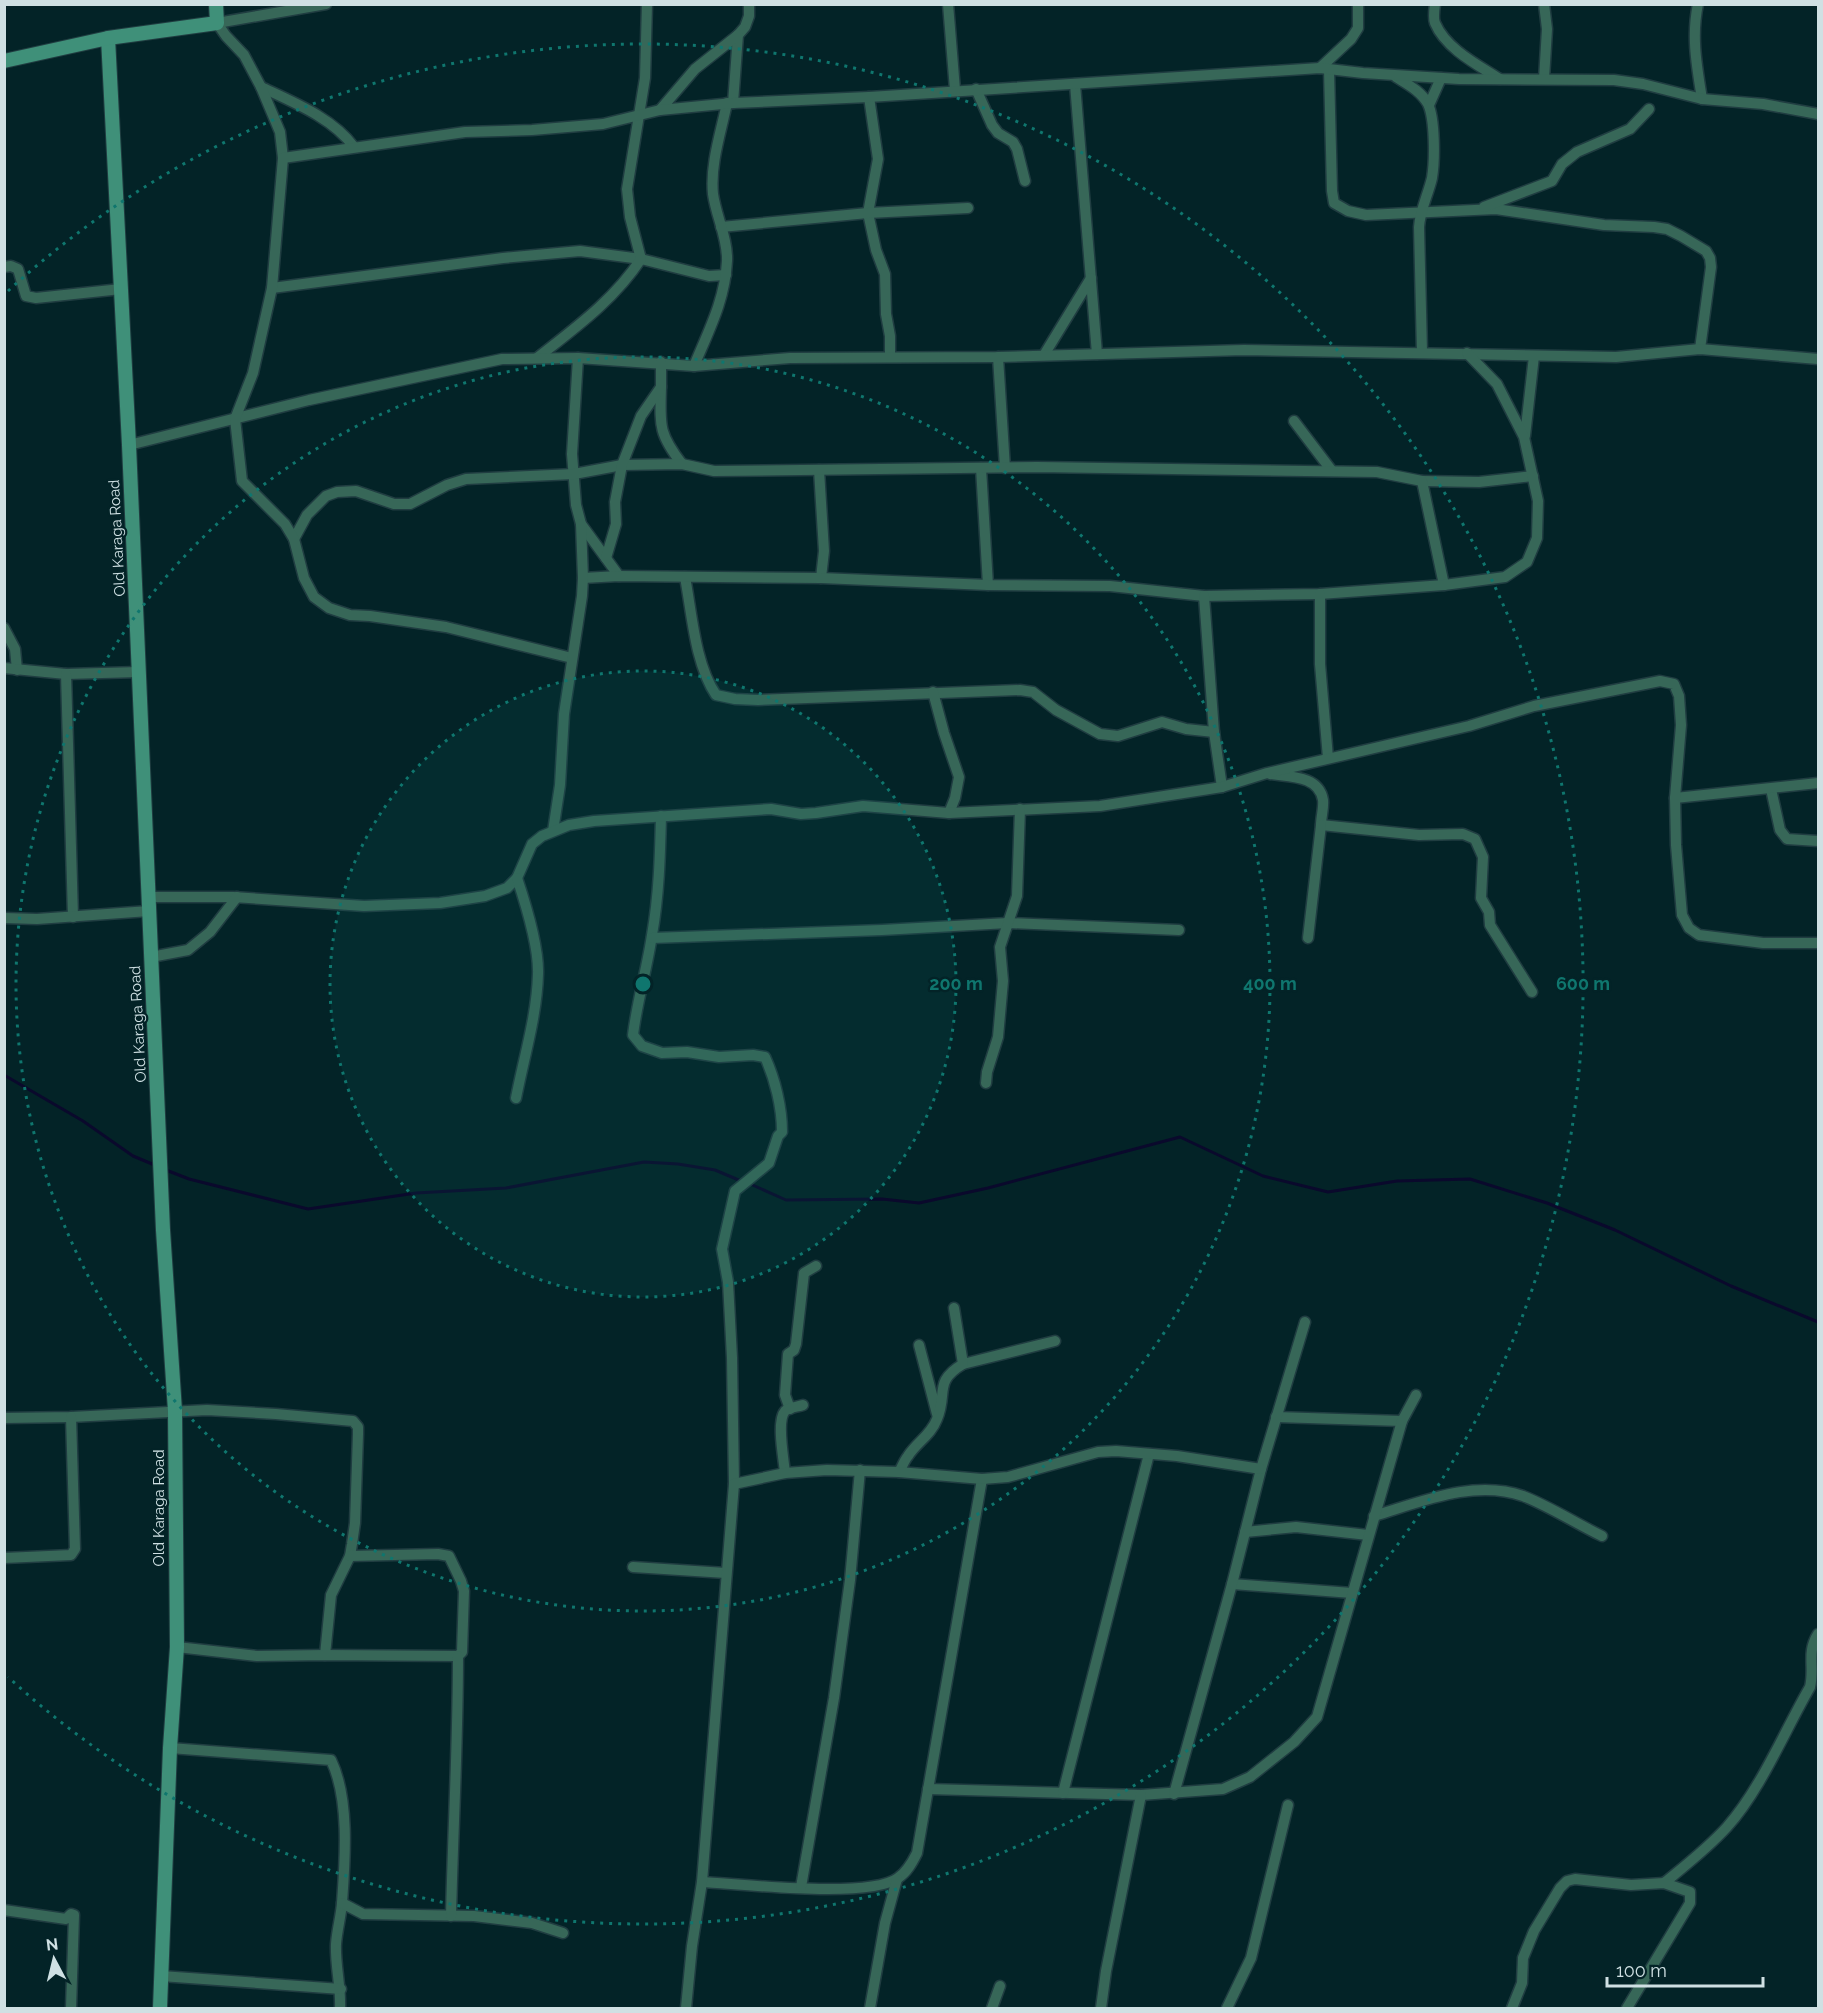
<svg xmlns="http://www.w3.org/2000/svg" width="1823" height="2013" font-family="Raleway,sans-serif">
<rect width="100%" height="100%" fill="#032327"/>
<g fill="none" stroke-linecap="round" stroke-linejoin="round">
<g stroke="#0a092c" stroke-width="3">
<path d="M4,1075L83,1121L133,1156L157,1166"/>
<path d="M166,1170L189,1179L308,1209L416,1193L506,1188L644,1162L678,1164L715,1170L741,1181"/>
<path d="M748,1183L786,1200L882,1199L919,1203L988,1188L1180,1137L1263,1176L1328,1192L1397,1181L1470,1179L1547,1203L1615,1230L1731,1286L1818,1322"/>
</g>
<g stroke="#203d41" stroke-width="13">
<g id="street">
<path d="M948,4L955,90"/>
<path d="M1435,4C1434,11 1433,18 1435,23C1446,49 1478,65 1500,79"/>
<path d="M1544,4L1547,29L1544,79"/>
<path d="M1698,4C1691,37 1697,67 1702,99"/>
<path d="M1320,68L1351,39L1358,28V4"/>
<path d="M1329,70L1332,191L1334,203L1348,211L1366,215L1496,209L1604,225L1654,227L1667,229L1681,236L1706,251L1710,258L1711,267L1700,349"/>
<path d="M1396,77C1407,84 1421,91 1428,104C1435,119 1435,160 1432,178C1428,195 1420,210 1419,227L1422,352"/>
<path d="M1075,84L1097,354"/>
<path d="M261,87C293,102 333,118 354,147"/>
<path d="M976,89L992,125L998,133L1013,142L1017,149L1025,181"/>
<path d="M869,97L878,159L868,213L876,250L885,274L886,314L890,336V357"/>
<path d="M733,103L738,35L745,27L749,16V4"/>
<path d="M1429,105L1441,78"/>
<path d="M660,110L695,69L738,35"/>
<path d="M283,158L280,132L261,87L244,55L226,36L217,23L326,4"/>
<path d="M1484,207L1552,181L1562,164L1577,152L1630,129L1649,109"/>
<path d="M721,227L868,213L968,208"/>
<path d="M4,267L11,266L18,269L26,296L36,298L121,289"/>
<path d="M272,288L503,258L580,251L641,259L709,276L726,275"/>
<path d="M1044,355L1091,278"/>
<path d="M998,357L1005,468"/>
<path d="M537,358C575,328 614,300 641,259L630,217L627,189L645,78L647,4"/>
<path d="M578,358L572,454L576,505L581,524L619,576"/>
<path d="M694,366C709,330 725,300 727,261C728,239 716,216 713,194C710,164 721,132 727,103"/>
<path d="M661,387C660,425 658,433 682,464"/>
<path d="M1294,421L1332,471"/>
<path d="M1525,436L1534,356"/>
<path d="M129,445L309,400L502,359L578,358L694,366L790,358L998,357L1244,350L1616,357L1700,349L1818,359"/>
<path d="M981,468L988,585"/>
<path d="M819,470L824,551L821,578"/>
<path d="M1422,481L1479,482L1533,476"/>
<path d="M294,539L307,515L326,496L337,492L356,491L394,504H410L447,485L466,479L574,474L622,465L682,464L714,471L1037,467L1377,472L1422,481L1444,585"/>
<path d="M606,558L616,524L615,502L622,465L641,416L661,387V362"/>
<path d="M685,577C692,614 695,664 716,695L735,699L758,700L1020,690L1033,692L1056,710L1100,734L1118,736L1162,722L1186,729L1214,732"/>
<path d="M583,578L619,576L821,578L988,585L1110,586L1204,596L1320,594L1444,585L1505,577L1527,562L1537,538L1538,501L1524,437L1497,384L1467,353"/>
<path d="M1320,594V664L1328,758"/>
<path d="M1204,596L1214,732L1222,787"/>
<path d="M4,628L15,649L17,670"/>
<path d="M572,658L446,627L370,616L350,615L329,608L314,597L304,578L294,539L285,524L242,481L235,419L253,373L272,288L283,158L465,132L532,130L603,124L660,110L733,103L869,97L1320,68L1363,73L1459,79L1614,80L1643,84L1702,99L1763,104L1818,114"/>
<path d="M4,668L66,674L139,672"/>
<path d="M66,674L73,917"/>
<path d="M933,692L944,733L959,777L955,798L949,813"/>
<path d="M1270,774C1289,777 1319,775 1323,800C1324,807 1321,817 1321,825L1419,835L1463,834L1475,839L1483,857L1481,898L1489,912L1490,925L1532,992"/>
<path d="M1771,789L1780,830L1787,839L1818,841"/>
<path d="M1675,798L1818,783"/>
<path d="M661,816C660,857 659,895 652,935C647,969 637,1001 633,1035L642,1046L662,1053L687,1052L719,1057L753,1055L765,1057C775,1079 782,1107 782,1132L778,1136L769,1163L735,1191L722,1249L728,1282L732,1358L734,1484"/>
<path d="M553,831L560,785L564,714L582,596L583,578L581,524"/>
<path d="M148,897H233L364,906L440,903L485,896L507,888L517,878L532,844L542,836L569,825L594,821L771,809L801,814L816,813L863,806L949,813L1100,806L1222,787L1267,773L1469,726L1534,706L1660,681L1674,684L1679,696L1681,725L1675,798L1676,845L1682,915L1689,928L1699,935L1763,943H1818"/>
<path d="M4,918L37,919L149,911"/>
<path d="M652,938L882,930L1008,923L1179,930"/>
<path d="M1308,938L1321,825"/>
<path d="M151,957L188,950L210,932L237,897"/>
<path d="M986,1083L987,1072L998,1037L1003,981L1000,947L1017,896L1020,809"/>
<path d="M516,1098C524,1057 537,1015 538,974C539,946 526,905 517,878"/>
<path d="M919,1345L937,1414"/>
<path d="M963,1364L1055,1341"/>
<path d="M790,1409L785,1395L788,1354L794,1350L796,1344L804,1273L816,1266"/>
<path d="M1276,1417L1402,1421"/>
<path d="M4,1418L71,1417L207,1410L276,1414L353,1421L358,1427V1434L355,1523L352,1544L350,1556L331,1595L325,1655"/>
<path d="M899,1472C902,1467 904,1461 908,1456C917,1442 931,1435 937,1419C948,1393 933,1382 963,1364L954,1308"/>
<path d="M785,1473C784,1460 776,1421 785,1411C789,1407 798,1407 803,1405"/>
<path d="M1374,1516C1421,1502 1474,1479 1523,1496C1549,1506 1577,1524 1602,1536"/>
<path d="M1245,1532L1296,1527L1368,1535"/>
<path d="M4,1558L71,1555L75,1549L71,1417"/>
<path d="M633,1567L726,1573"/>
<path d="M1232,1584L1352,1593"/>
<path d="M177,1647L257,1656L325,1655L458,1656L462,1652L464,1591L461,1581L449,1556L438,1554L350,1556"/>
<path d="M170,1748L331,1760C350,1799 345,1861 342,1903C341,1916 337,1930 336,1944C335,1965 341,1986 340,2008"/>
<path d="M928,1789L1141,1795L1223,1789L1250,1777L1294,1742L1317,1717L1402,1421L1416,1395"/>
<path d="M1063,1793L1149,1454"/>
<path d="M1174,1794L1232,1584L1261,1469L1305,1322"/>
<path d="M702,1882C742,1884 869,1899 898,1878C907,1872 912,1863 917,1853L982,1479"/>
<path d="M1664,1883C1686,1865 1708,1848 1727,1827C1761,1789 1784,1732 1810,1687C1815,1667 1806,1653 1818,1634"/>
<path d="M801,1887L834,1698L850,1580L860,1470"/>
<path d="M342,1903L363,1914L474,1916L532,1923L563,1933"/>
<path d="M4,1910L66,1919L71,1914L74,1915L71,2008"/>
<path d="M451,1916C453,1829 458,1743 458,1656"/>
<path d="M161,1976L341,1989"/>
<path d="M686,2008L692,1946L702,1882L734,1484L785,1473L827,1470L899,1472L982,1479L1008,1477L1098,1452L1116,1451L1177,1456L1261,1469"/>
<path d="M870,2008L885,1923L897,1879"/>
<path d="M992,2008L1000,1986"/>
<path d="M1101,2008L1106,1971L1141,1795"/>
<path d="M1227,2008L1251,1958L1288,1805"/>
<path d="M1512,2008L1522,1983L1523,1958L1534,1931L1560,1888L1567,1881L1575,1879L1631,1885L1664,1883L1690,1892V1903L1627,2008"/>
</g>
</g>
<g stroke="#203d41" stroke-width="16">
<g id="secondary">
<path d="M108,38L129,445L163,1230L175,1411L177,1647L170,1748L160,2008"/>
<path d="M4,61L108,38L217,23L216,4"/>
</g>
</g>
<use href="#street" stroke="#376758" stroke-width="10"/>
<use href="#secondary" stroke="#3f9079" stroke-width="14"/>
</g>
<circle cx="643" cy="984" r="313" fill="#0f766e" fill-opacity=".12"/>
<g fill="none" stroke="#0f766e" stroke-width="3" stroke-dasharray="3 6">
<circle cx="643" cy="984" r="313"/>
<circle cx="643" cy="984" r="627"/>
<path d="M8 291A940 940 0 1 1 8 1677"/>
</g>
<g text-anchor="middle" stroke-width="4.5" stroke-linejoin="round" paint-order="stroke">
<g font-size="15" fill="#cfe0e3" stroke="#032327">
<text transform="translate(117 538) rotate(-93)" y="5">Old Karaga Road</text>
<text transform="translate(138 1024) rotate(-93)" y="5">Old Karaga Road</text>
<text transform="translate(159 1508) rotate(-90)" y="5">Old Karaga Road</text>
</g>
</g>
<circle cx="643" cy="984" r="9" fill="#0f766e" stroke="#032327" stroke-width="3"/>
<g font-size="18" text-anchor="middle" font-weight="bold" fill="#0f766e" stroke="#032327" stroke-width="4.5" stroke-linejoin="round" paint-order="stroke">
<text x="956" y="990">200 m</text>
<text x="1270" y="990">400 m</text>
<text x="1583" y="990">600 m</text>
</g>
<rect width="1823" height="2013" fill="none" stroke="#cfe0e3" stroke-width="12"/>
<g transform="translate(54 1959) rotate(353)" stroke="#032327" stroke-width="4.5" paint-order="stroke">
<path d="M0-4.5L10 22L0 15L-10 22Z" fill="#cfe0e3"/>
<text y="-9" font-size="16" font-weight="bold" text-anchor="middle" fill="#cfe0e3">N</text>
</g>
<path d="M1607 1977v9h156v-9" fill="none" stroke="#cfe0e3" stroke-width="3"/>
<text x="1616" y="1977" font-size="18" fill="#cfe0e3" stroke="#032327" stroke-width="4.5" paint-order="stroke">100 m</text>
</svg>
